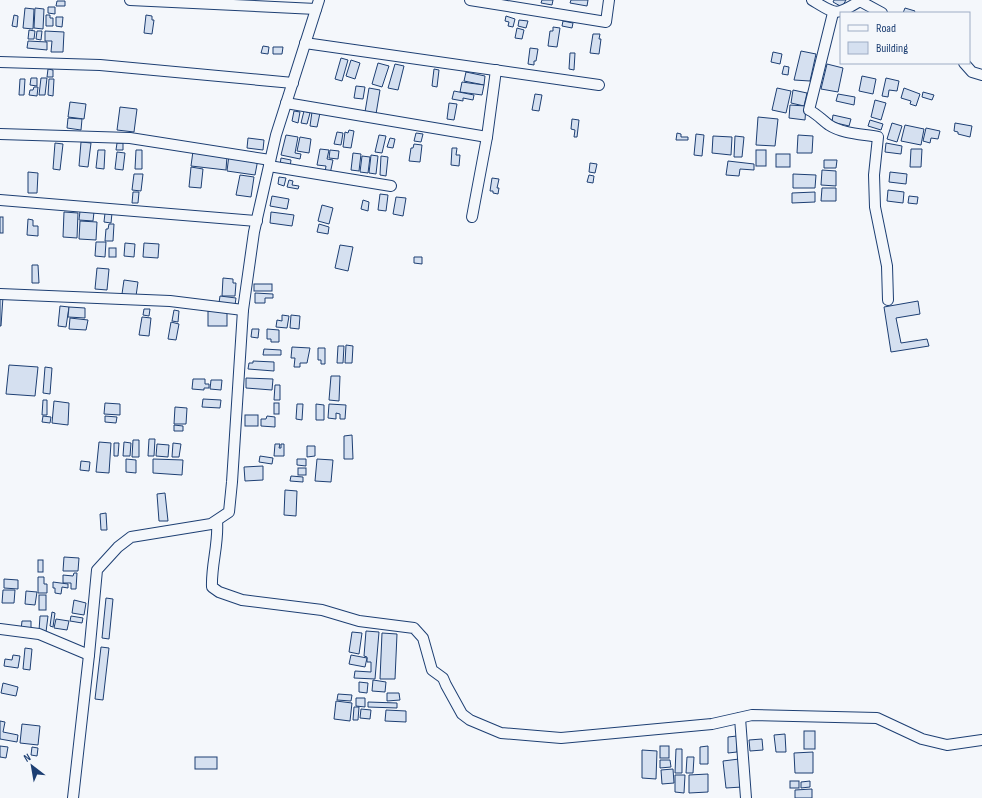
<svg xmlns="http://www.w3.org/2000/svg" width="982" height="798" font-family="'Sofia Sans Condensed',sans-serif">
<rect width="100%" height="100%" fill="#f4f7fb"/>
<g fill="#d5e0f0" stroke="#1d3f73">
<path d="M542,0H553L552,5L541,3Z"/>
<path d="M571,0H588L587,6L570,3Z"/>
<path d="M834,0H846L842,7L833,2Z"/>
<path d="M57,1H65V6H56Z"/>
<path d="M48,7H55V14L48,13Z"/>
<path d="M25,8L34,9L33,29L23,28Z"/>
<path d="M35,8L44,9L43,29L34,28Z"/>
<path d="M905,8L915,11L914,13H903Z"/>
<path d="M14,15L18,16L17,27L12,26Z"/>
<path d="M46,15H50V18H53V26H46Z"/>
<path d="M146,15L152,16V20H154L152,34L144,33Z"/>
<path d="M506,16L515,19L513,27L508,26L509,22L505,21Z"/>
<path d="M56,17H63L62,27L56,26Z"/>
<path d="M519,20L528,21L526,28L518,26Z"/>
<path d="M563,21L573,23L572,28L562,26Z"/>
<path d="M553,27L560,28L557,47L548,46L550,31H553Z"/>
<path d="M517,28L524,30L522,39L515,38Z"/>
<path d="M29,30L35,31L34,39H28Z"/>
<path d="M37,31H42L41,40L36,39Z"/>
<path d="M45,31L64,32L63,52H51L52,41H45Z"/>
<path d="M593,34H600L599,39H601L599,54L590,53Z"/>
<path d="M28,41L47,42V50L27,48Z"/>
<path d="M263,46L269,47L268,54L261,53Z"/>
<path d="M273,47H283L282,54H273Z"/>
<path d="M530,48L538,49L536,61H534V65L528,64Z"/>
<path d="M801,51L816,54L810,81L794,80Z"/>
<path d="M773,52L782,54L780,64L771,62Z"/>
<path d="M570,53H575L574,70L569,69Z"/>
<path d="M341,58L348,60L342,81L335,79Z"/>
<path d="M351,60L360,63L355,79L346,76Z"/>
<path d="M378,63L389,66L382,87L372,84Z"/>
<path d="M395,64L404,66L398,90L388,88Z"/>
<path d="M827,64L843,68L838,92L821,89Z"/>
<path d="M784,66L789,67L788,75L782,74Z"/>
<path d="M48,69L53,70V77H47Z"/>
<path d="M434,69L439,70L437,87L432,86Z"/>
<path d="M466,72L485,76L484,85L464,81Z"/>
<path d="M862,76L876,79L873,94L859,91Z"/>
<path d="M31,78H37V86L30,85Z"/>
<path d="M41,78H47L45,95H39Z"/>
<path d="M886,78L899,81L897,91L889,90L888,97L882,96Z"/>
<path d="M20,79H25L24,95H19Z"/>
<path d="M49,79H54L53,96L48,95Z"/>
<path d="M462,82L484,85L482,95L460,92Z"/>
<path d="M356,86L365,87L363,99L354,98Z"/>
<path d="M34,87H38L37,96L29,95L30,90H33Z"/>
<path d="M369,88L380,90L376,114L365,112Z"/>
<path d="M777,88L791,91L786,113L772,110Z"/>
<path d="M904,88L920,94L916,106L910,104L911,101L901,98Z"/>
<path d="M793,90L807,93L804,106L791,103Z"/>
<path d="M454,91L474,95L473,100L463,98V101L452,99Z"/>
<path d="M923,92L934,95L932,100L922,97Z"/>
<path d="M535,94L542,95L539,111L532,110Z"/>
<path d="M838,94L855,97L854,105L836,101Z"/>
<path d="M875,100L886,103L881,120L871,117Z"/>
<path d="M70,102L86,104L84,119L68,117Z"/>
<path d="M449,103L457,104L454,120L447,119Z"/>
<path d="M790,105L806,106L805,120L789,118Z"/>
<path d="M120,107L137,109L134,132L117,130Z"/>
<path d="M294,111L300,112L298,123L292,121Z"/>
<path d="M304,111L310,113L307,124L301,123Z"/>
<path d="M312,112L320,113L317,127L310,126Z"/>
<path d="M833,115L851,119L849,126L832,122Z"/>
<path d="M758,117L778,119L775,146L756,145Z"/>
<path d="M68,118L82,119L81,130L67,128Z"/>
<path d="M572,119L579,120L577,137H574L575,130L571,129Z"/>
<path d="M870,120L883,124L881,130L868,126Z"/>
<path d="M892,123L902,126L897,142L887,139Z"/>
<path d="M955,123L972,126L970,137L958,134V132L954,131Z"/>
<path d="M905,125L924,129L921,145L901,141Z"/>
<path d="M926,128L940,131L938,139L931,138L930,143L923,141Z"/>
<path d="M349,130L354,131L351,148L343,147L345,132L348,133Z"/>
<path d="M337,132L343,133L341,145L334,144Z"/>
<path d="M416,133L423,134L421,142L414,141Z"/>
<path d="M677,133L681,134V137H688V140H676Z"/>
<path d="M696,134L704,135L702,156L694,155Z"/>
<path d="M286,135L298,137L295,153L301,154L300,159L281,155Z"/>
<path d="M379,135L386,136L382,153L375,152Z"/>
<path d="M798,135L813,136L812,153H797Z"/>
<path d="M713,136L732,137L731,155L712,153Z"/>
<path d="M735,136L744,137L742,157H734Z"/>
<path d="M300,137L311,139L309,153L297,151Z"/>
<path d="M248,138L264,140L263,150L247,148Z"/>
<path d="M390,138L395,139L393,148L387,147Z"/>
<path d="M81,142L91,143L88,167L79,166Z"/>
<path d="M55,143L63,144L60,170L53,169Z"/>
<path d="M117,143H123V150H116Z"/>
<path d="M886,143L902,146L901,154L885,152Z"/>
<path d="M414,144L422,145L420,162L409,161L411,148H413Z"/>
<path d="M452,148H457L456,155H460L459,166L451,165Z"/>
<path d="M320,149L329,150L327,159L333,160L330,174L325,172L326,166L317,165Z"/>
<path d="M911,149H922L921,167H910Z"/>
<path d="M98,150H105L104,169L96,168Z"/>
<path d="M136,150H142V169H135Z"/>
<path d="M330,150L339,151L338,159L329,158Z"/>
<rect x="756" y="150" width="10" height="16"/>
<path d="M193,151L227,156L226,170L191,166Z"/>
<path d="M117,152L125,153L123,170L115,169Z"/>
<path d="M353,153L361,154L359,171L351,170Z"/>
<rect x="776" y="154" width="14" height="13"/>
<path d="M229,155L258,159L255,175L227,171Z"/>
<path d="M371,155L378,156L376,174L369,173Z"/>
<path d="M362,156L370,157L368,173L360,172Z"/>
<path d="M381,156L388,157L386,176L380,175Z"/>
<path d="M281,158L291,160L290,167L280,165Z"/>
<path d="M824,160H837L836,168H824Z"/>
<path d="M728,161L754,164V170L740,169L739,176L726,175Z"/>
<path d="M590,163L597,164L595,173L589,172Z"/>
<path d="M191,167L203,169L201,188L189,187Z"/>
<path d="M822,170L836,171V186L821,185Z"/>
<path d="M28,172L38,173L37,193H28Z"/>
<path d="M890,172L907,174L906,184L889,182Z"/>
<path d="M134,174H143L141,191L132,190Z"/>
<path d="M793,174L816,175L815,188H793Z"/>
<path d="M240,175L254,177L251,197L236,195Z"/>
<path d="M589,175L594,176L593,183L587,182Z"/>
<path d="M279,177L286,178L284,186L278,184Z"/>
<path d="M492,178L499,179L497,188H499L498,194L493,193V191H490Z"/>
<path d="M289,180L293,181L292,185L299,186L298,189L287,187Z"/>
<path d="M822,188H836V201H821Z"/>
<path d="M888,190L904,192L903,203L887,201Z"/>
<path d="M133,192H139L138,203H132Z"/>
<path d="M815,192V202L792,203V193Z"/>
<path d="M380,194L388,195L386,211L378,210Z"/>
<path d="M272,196L289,199L287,209L270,206Z"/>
<path d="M909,196L918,197L917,204L908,203Z"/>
<path d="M396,197L406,198L403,216L393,214Z"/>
<path d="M363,200L369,202L368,211L361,209Z"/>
<path d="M322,205L333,208L329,224L318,221Z"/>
<path d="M80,211L94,212L93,221L79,220Z"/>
<path d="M64,212L78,213L77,238L63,237Z"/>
<path d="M271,212L294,215L292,226L270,223Z"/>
<path d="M105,213H112L111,223L104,222Z"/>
<rect x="0" y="217" width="3" height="16"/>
<path d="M28,219L33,220V226H38V236L27,235Z"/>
<path d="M80,221L97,222L96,240L79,239Z"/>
<path d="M109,224H114L113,241H105L106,229H108Z"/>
<path d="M319,224L329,227L328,234L317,232Z"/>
<path d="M96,242H106L105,257L95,256Z"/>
<path d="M125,243L135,244L134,257L124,256Z"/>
<path d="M144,243L159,244L158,258L143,257Z"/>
<path d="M340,245L353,247L348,271L335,268Z"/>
<rect x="109" y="248" width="7" height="9"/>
<path d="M414,257H422V264L414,263Z"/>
<path d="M32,265H38L39,283H32Z"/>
<path d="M97,268L109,269L107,290L95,289Z"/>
<path d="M223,278L233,279V283H236L235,296H222Z"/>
<path d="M124,280L138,282L136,296L122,294Z"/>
<rect x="254" y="284" width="18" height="7"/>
<path d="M255,293L273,294V298H265V303H255Z"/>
<path d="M220,296L236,298L235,305L219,303Z"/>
<path d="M0,297H3L1,326H0Z"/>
<path d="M918,301L920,314L896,318L901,343L927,339L929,346L891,352L884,307Z"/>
<path d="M60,306L69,307L66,327L58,326Z"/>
<path d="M69,307L85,308V318L68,317Z"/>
<path d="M144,309H150L149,316L143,315Z"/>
<path d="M174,310L179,311L178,322L172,321Z"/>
<rect x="208" y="311" width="19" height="15"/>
<path d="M282,315L289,316L287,328L276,327L277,320L282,321Z"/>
<path d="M291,315L300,316L299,329L290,328Z"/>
<path d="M142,317L151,318L149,336L139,335Z"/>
<path d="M70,318L88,320L86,330L69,329Z"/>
<path d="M171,322L179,324L176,340L168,339Z"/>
<path d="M252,329H259L258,338L251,337Z"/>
<path d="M267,329L279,330V342H271V339H267Z"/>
<path d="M346,345L353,346L352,363H345Z"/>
<path d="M338,346H344L343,363H337Z"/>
<path d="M292,347L310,348L307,363H300V367H294L295,358H291Z"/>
<path d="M318,348H325V364H321V360H318Z"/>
<path d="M264,349L281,350V355H263Z"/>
<path d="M253,361L274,362V371L248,369L249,363H253Z"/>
<path d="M9,365L38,367L35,396L6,394Z"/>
<path d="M45,367L52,368L50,394L43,393Z"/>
<path d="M331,376H340L339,401L329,400Z"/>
<path d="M246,378L273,379L272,390L246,388Z"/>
<path d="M193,379H205V384H209V388H204V390L192,389Z"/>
<path d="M211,380H222L221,390L210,389Z"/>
<path d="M275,385H280V400H274Z"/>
<path d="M203,399L221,400L220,408L202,407Z"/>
<path d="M43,400H47V415H42Z"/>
<path d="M54,401L69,403L68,425L52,423Z"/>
<path d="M105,403L120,404V415L104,414Z"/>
<rect x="274" y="403" width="5" height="11"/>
<path d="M297,404H303L302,420L296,419Z"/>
<path d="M316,404L324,405V420H316Z"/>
<path d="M329,404L346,405L345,419H340V414L336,413V419L328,418Z"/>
<path d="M175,407L187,408L186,424H174Z"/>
<rect x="245" y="415" width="13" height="11"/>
<path d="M43,416L51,417L50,423L42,422Z"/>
<path d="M105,416L117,417L116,423L105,422Z"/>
<path d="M267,416L275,417V427L261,426V419H266Z"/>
<path d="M174,425L183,426V431H174Z"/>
<path d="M352,435L353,459H344V436Z"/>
<path d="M149,439H155L154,456H148Z"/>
<path d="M133,440H139V457H132Z"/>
<path d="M99,442L111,443L109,473L96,472Z"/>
<path d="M124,442L131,443L130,456H123Z"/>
<path d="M114,443H119L118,456H114Z"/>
<path d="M173,443L181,444L179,457H172Z"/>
<path d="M157,444L169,445L168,457L156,456Z"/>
<path d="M275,444H280L279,448H281V444H284V456H274Z"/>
<path d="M307,446H315V456L307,457Z"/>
<path d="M260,456L273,458L272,464L259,462Z"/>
<path d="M126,459L136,460V473L126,472Z"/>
<path d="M153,459L183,460L182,475L153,473Z"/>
<path d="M297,459H306V466L297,465Z"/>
<path d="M317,459L333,460L331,482L315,481Z"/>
<path d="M81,461L90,462L89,471L80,470Z"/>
<path d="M263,466V480L245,481L244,467Z"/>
<rect x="298" y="468" width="8" height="7"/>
<path d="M291,476L303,477V482L290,481Z"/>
<path d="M285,490L297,491L296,516L284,515Z"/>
<path d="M165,493L168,521H159L157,494Z"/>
<path d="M106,513L107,530H101L100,514Z"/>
<path d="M64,557L79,558L78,571H63Z"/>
<rect x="38" y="560" width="5" height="12"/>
<path d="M74,573H77L76,589H71V583H63V575L73,576Z"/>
<path d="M38,577H44V584H47V593H38Z"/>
<path d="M4,579L18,580V589L4,588Z"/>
<path d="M53,582L68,584V588L62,587L61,594L55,593V588H53Z"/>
<path d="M3,590H15L14,603H2Z"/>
<path d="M26,591L37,592L35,605L25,604Z"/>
<rect x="39" y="595" width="7" height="15"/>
<path d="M106,598L113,599L109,639L102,638Z"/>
<path d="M74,600L86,603L84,615L72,613Z"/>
<path d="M52,612L55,613L53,627L50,626Z"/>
<path d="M40,616H48L46,632L39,631Z"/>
<path d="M71,616L83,618L82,623L70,621Z"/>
<path d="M56,619L69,621L67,630L54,628Z"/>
<path d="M22,621H31V631L21,630Z"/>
<path d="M366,631L379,632L375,679L354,678L355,671L371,672V662H367V657L364,656Z"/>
<path d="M352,632L362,633L359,654L349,652Z"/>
<path d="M382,633L397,634L395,679H380Z"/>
<path d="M101,647L109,648L103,700L95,699Z"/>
<path d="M25,648L32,649L30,670L23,669Z"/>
<path d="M13,655L20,656L18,668L4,666L5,659L12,660Z"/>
<path d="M351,655L367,658L365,667L349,664Z"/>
<path d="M373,680L386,682L385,692L372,691Z"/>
<path d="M359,682L368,683L367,693L359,692Z"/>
<path d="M3,683L18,687L16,696L1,693Z"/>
<path d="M387,693H399L400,700L387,701Z"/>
<path d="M338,694L352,695L351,701L337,700Z"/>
<path d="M356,698H365V707L356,706Z"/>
<path d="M336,701L352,703L350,721L334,719Z"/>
<path d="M368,702L397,703V708L368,707Z"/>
<path d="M354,707H359L358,720H353Z"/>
<path d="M361,709L371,710L370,719L360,718Z"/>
<path d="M386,710L406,711V722L385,721Z"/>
<path d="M0,721L5,722L3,732L18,735L17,742L0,739Z"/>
<path d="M22,724L40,726L38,745L20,743Z"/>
<rect x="804" y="731" width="11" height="18"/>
<path d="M785,734L786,752H776L774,735Z"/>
<path d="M737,736V752L728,753V737Z"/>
<path d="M762,739L763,750L750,751L749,740Z"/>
<path d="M0,746L8,747L6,758L0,757Z"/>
<rect x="660" y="746" width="9" height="12"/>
<path d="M708,746V764H700V747Z"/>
<path d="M32,747L38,748L37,756L31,755Z"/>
<path d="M676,749H682V773H675Z"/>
<path d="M642,750L657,751L656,779L642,778Z"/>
<path d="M813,752V773H795L794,753Z"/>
<rect x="195" y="757" width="22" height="12"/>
<path d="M687,757H694L693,773H686Z"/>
<path d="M739,759L742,787L726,788L723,761Z"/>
<path d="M660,760H670L671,767L660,768Z"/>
<path d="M673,769L674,783L662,784L661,770Z"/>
<path d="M708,774V792L689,793V775Z"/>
<path d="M675,775H685L684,793L675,792Z"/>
<rect x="790" y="781" width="9" height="7"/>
<path d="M810,781V787L801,788V782Z"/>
<path d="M812,789V798H795V790Z"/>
</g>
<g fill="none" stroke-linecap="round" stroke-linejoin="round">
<g stroke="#1d3f73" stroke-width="12">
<g id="minor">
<path d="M130,0L316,9"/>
<path d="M470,0L606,22L609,0"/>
<path d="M812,0C837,15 835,16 860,1L882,13"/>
<path d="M833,13L809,110C817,114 822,120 829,125C843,134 862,134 878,137L874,175L875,207L887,266L888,300"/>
<path d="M305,43L599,85"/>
<path d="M0,62L100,65L293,83"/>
<path d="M964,63L972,72L982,75"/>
<path d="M286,103L487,137"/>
<path d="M0,134L130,138L270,160"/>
<path d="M269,166L391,186"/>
<path d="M0,200L257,221"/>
<path d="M472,217L487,137L496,70"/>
<path d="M0,294L170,301L243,310"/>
<path d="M217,521C219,543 211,565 212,587L219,592L242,600L322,610L359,621L414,628L423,638L432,670L443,678L446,685L462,714L470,720L501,733L561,738L712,724L752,715L877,718L922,739L947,745L982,740"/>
<path d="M0,629L39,634L89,655"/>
<path d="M740,718L746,798"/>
<path d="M73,798L89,655L97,570L118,547L131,537L211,524L229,512L232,482L243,310L254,232L276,135L319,0"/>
</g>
</g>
<use href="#minor" stroke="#f4f7fb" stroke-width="10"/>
</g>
<rect x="840" y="12" width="130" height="52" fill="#f4f7fb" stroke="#9eadc5"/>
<rect x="848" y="25" width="20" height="6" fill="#f4f7fb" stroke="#9eadc5"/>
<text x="876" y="32" font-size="12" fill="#1d3f73">Road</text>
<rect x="848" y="42" width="20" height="12" fill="#d5e0f0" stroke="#9eadc5"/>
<text x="876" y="52" font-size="12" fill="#1d3f73">Building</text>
<g transform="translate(32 766) rotate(329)" stroke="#f4f7fb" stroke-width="3" paint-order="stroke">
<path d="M0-3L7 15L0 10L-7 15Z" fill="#1d3f73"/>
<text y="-6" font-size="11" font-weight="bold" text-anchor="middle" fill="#1d3f73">N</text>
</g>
</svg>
